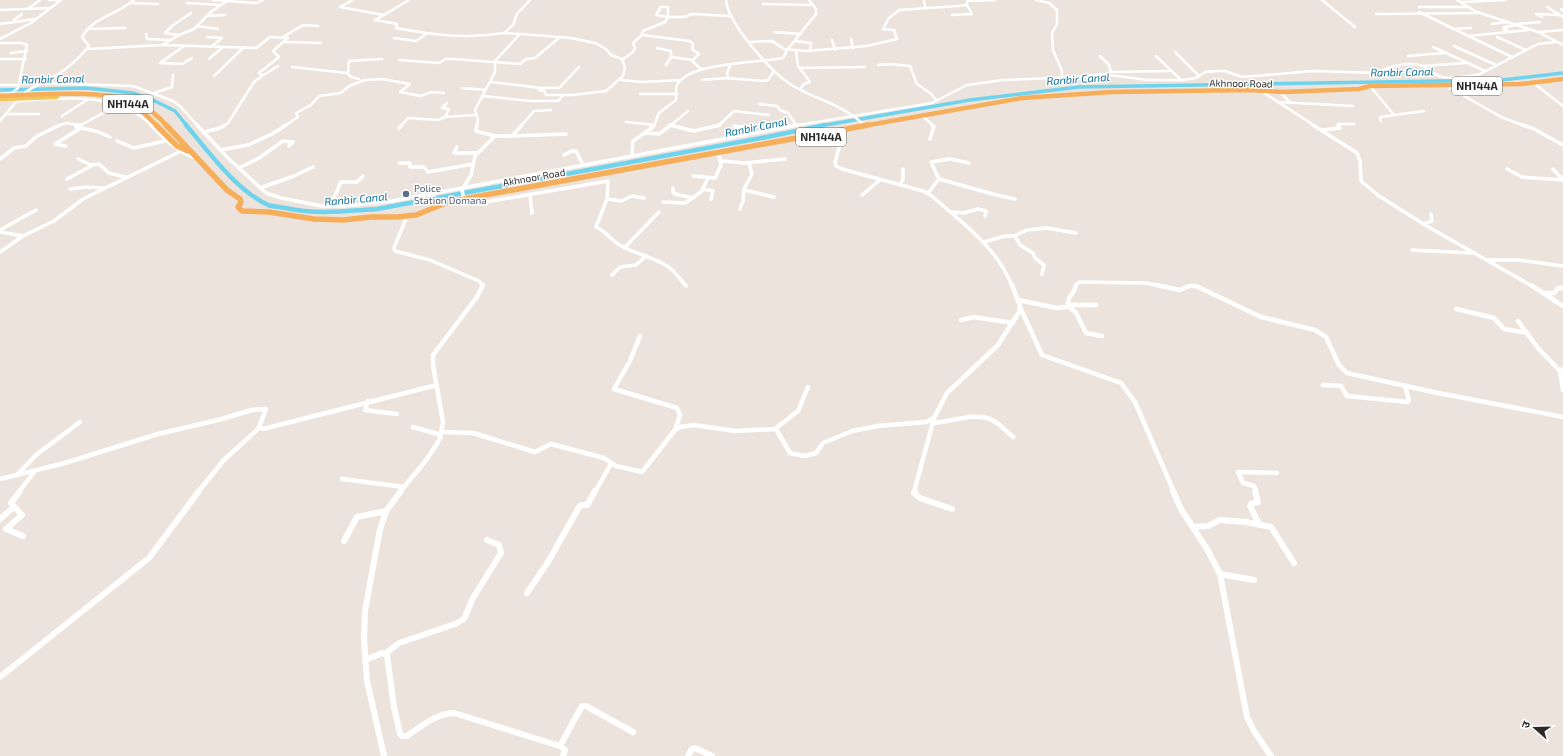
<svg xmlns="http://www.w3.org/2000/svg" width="1563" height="756" font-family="'Exo 2','Noto Sans Devanagari',sans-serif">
<rect width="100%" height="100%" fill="#ece4dc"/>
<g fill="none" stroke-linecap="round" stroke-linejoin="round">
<g stroke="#6fd3ee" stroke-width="3.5">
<path d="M0,90L86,88L133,93L155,101L175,111L187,126"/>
<path d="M820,126L970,100L1079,87L1502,80L1563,73"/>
</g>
<path stroke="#6fd3ee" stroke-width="4.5" d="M186,125C208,151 236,190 268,205C274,207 281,207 286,208C317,215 346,211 377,209L772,136L825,125"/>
<g stroke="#fff" stroke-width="2.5">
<path d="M49,0H61"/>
<path d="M213,0L257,3L263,0"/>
<path d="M353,0L340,7L384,15L375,20L397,24L396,28C432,35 467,39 504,33"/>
<path d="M726,0C727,22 771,72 790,84C815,100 841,103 864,125"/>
<path d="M924,0L925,8"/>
<path d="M1036,0L1049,3L1057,10V24L1052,33L1053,50L1062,71V78"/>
<path d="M1322,0L1355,27"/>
<path d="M1457,0L1477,12L1538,32L1563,45"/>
<path d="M1462,2L1506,0"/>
<path d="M132,3L158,4"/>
<path d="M187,3L221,5"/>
<path d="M763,4L813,5"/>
<path d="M661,7H668V17L656,15Z"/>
<path d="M1419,7H1470"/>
<path d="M1547,7L1563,17"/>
<path d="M28,9L40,0"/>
<path d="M1561,9L1563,11"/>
<path d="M0,10L50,8"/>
<path d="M1419,12L1512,57"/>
<path d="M1376,14L1477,13"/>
<path d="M384,15L409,0"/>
<path d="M952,15L972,14L967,5"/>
<path d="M207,16L225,15"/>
<path d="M1542,17L1536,14L1560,15"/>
<path d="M14,20L22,14"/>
<path d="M0,24L36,19"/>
<path d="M1492,24L1508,22"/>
<path d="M1517,24L1540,22"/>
<path d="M197,26L218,29"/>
<path d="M87,29L125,28"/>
<path d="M1452,29L1471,28"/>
<path d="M774,32L801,34"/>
<path d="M1508,32L1503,29H1507L1504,27L1517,25"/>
<path d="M1539,32L1563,30"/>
<path d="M146,34L147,39L170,40"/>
<path d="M179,35L165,33L172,26L191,13"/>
<path d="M642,35L690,41L693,44L692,49L699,54L692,61L701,69"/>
<path d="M1468,36L1529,30"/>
<path d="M207,37L222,38L211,47"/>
<path d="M283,37L303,25L318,26"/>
<path d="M1497,37L1526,50"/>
<path d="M394,38L416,41L426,34"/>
<path d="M0,39L31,23L61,0"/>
<path d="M851,39L853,48"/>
<path d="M832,40L835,50"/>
<path d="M795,41L811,43L810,51"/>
<path d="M284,42L321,43"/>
<path d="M750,42L772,41L784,49L806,51L867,46L897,39L894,30L883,29L889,18L899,10L958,6L967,5V1L995,0"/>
<path d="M0,43H21L27,45L18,88L12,93L5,94"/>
<path d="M162,45L256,48L270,37L288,38L273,51L279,57L259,73L262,76L254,82L228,123L224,126"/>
<path d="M184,46L160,63L182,64L192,58"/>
<path d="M1454,46L1496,65"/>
<path d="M1433,47L1485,71"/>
<path d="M657,48L671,51V57L692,60"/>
<path d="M88,49L162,45L179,35L194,29L212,11L229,0"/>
<path d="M796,51L798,66L810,82L804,84L800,89"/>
<path d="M1175,52L1199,76"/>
<path d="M11,53L27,51"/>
<path d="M1100,56L1109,65L1111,72"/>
<path d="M1156,56L1181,80"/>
<path d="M1408,56L1444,53"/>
<path d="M0,59H26"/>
<path d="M209,59L223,47"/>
<path d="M399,60L439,63L446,59H453L520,64L526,59L535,58L560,37"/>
<path d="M622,60L633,52L635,48L633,43L641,36L643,31L665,22L668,17H684L692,14L730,16"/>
<path d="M666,65L671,57"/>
<path d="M878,65L889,64L910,66L917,84L930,93L937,101"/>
<path d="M1422,66L1466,63"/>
<path d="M292,67L347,73"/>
<path d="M800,68L865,67"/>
<path d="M1111,72L1172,71"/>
<path d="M214,76L244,47"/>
<path d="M262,76L278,66"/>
<path d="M728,78L727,73L731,64"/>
<path d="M359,79L351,77L348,74L349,61L382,59"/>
<path d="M621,80L641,82L681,80"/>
<path d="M702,80L727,78L763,81L768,80L774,71"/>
<path d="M491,82L541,88L539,90L544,91L546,95H573L606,91L623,76L625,68L622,59L611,55L606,49L595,43L571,38L520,34"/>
<path d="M43,83L133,86L173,101L180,106L198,126"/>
<path d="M1535,84L1563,106"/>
<path d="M0,85H17"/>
<path d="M1370,86L1394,115"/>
<path d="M1447,86L1501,117L1525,126"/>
<path d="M462,88L485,90"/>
<path d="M541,88H559L579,67"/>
<path d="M1261,91L1315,126"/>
<path d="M25,92C53,77 69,71 89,46L82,37C93,17 118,14 134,0"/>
<path d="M1280,92L1290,102"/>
<path d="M154,93L172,87L173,75"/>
<path d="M640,94H677"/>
<path d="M482,96L531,101H558L563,95"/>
<path d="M1277,102L1353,106"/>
<path d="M759,104L777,106L780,110L788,113L796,125"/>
<path d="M6,114H39"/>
<path d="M921,115L934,126"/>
<path d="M62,116L87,100"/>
<path d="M445,117L449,109L442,108L447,103"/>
<path d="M0,121L15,103L19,101C63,98 118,91 152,126"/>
<path d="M1381,121L1380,117L1424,111"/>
<path d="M626,122L654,125"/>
<path d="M670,125L672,126"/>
<path d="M58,126L66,123L78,125"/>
<path d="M79,126L118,105"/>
<path d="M285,126L298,117L296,113L311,105L319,96L341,93L349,86L365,80L382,79L410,84L400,92L420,96L432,92L444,93"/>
<path d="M401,126L408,118L438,120L445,117L476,115"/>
<path d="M477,126L478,120L475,110L495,72V61L520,34L504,33L513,25L517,14L530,0"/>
<path d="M521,126L534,111L551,110"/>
<path d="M654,126L659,113L676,100C677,95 675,89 677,85C689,62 759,63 783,58L787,50L816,14V9L809,0"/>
<path d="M670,126L688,111"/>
<path d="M718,126L734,111L769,115"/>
<path d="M793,126L932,103L967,85L1003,80L1079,77L1102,74L1148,80H1184L1196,78L1205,72L1218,71H1225L1242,77L1313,71L1377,73C1390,66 1408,61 1423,66C1429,69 1435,75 1442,77C1452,79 1471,76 1480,74L1538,44L1555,42"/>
<path d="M1339,126L1338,124H1354"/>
</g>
<g stroke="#fff" stroke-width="3.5">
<path d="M76,125H78"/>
<path d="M81,125L76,127L96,131L110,137"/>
<path d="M151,125C165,139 176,152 196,158"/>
<path d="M197,125L227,157L266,193L281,198L322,206H344L392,201L798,125"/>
<path d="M650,125H654"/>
<path d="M670,125L694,131L720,125"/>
<path d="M1313,125L1357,153L1360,161L1361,181L1379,196L1425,225L1532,286"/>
<path d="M1522,125L1532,128L1563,145"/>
<path d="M734,126L747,128L756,133"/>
<path d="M399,128L402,125"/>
<path d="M1322,130L1340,128L1338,125"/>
<path d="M205,132L220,128L225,125"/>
<path d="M646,133L659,134L671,125"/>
<path d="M843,133L835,163L836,166L842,169L923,191L932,196C962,223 997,247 1012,286"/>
<path d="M495,136H512L522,125"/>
<path d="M512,136L566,134"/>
<path d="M930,139L934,126L932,125"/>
<path d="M117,141L134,148L165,141"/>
<path d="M66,146L55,144L81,128"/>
<path d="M457,147L454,153H477"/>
<path d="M220,150L248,145L272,134L286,125"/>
<path d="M564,155L572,151H576L583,165"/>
<path d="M632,155L633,141L653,127L654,125"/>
<path d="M0,159L14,148L26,146L37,136L60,125"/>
<path d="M78,159L91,165L99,164L109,173L125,177"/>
<path d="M721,161L745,163L785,159"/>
<path d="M399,163H410V167H424L428,172L473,164"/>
<path d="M239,168L259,158L283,141L293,142L289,146"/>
<path d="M1507,169L1522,177L1563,180"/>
<path d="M1553,169L1563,180"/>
<path d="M693,176L715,178L721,165L718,151"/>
<path d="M67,179L93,165"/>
<path d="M939,179L996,195L1015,199"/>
<path d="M900,185L903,179V169"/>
<path d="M260,188L294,176L313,167"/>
<path d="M673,188V192L675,194L693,198"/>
<path d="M70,189L87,187L104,188"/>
<path d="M703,189L713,191L711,199"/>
<path d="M744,190L774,197"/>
<path d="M928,193L939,179L931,162L950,159L969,163"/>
<path d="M530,195L532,213"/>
<path d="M862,195L880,180"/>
<path d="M469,198L472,202L480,203L608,181L607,199L596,227C607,232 609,238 618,244C633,254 652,256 667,266C675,271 680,279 686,286"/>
<path d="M464,199L462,190L471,175L475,156L495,136L476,131L477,125"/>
<path d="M607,199L621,201L632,196L644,198"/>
<path d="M663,202L685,203L701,192L708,178"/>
<path d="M330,206L341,182H357L363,176"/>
<path d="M740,209L743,201L744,189L752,174L749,163"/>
<path d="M951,212L964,213L978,209L986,211L985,216"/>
<path d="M407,216L394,248L395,251L430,260L479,281L483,286"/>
<path d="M1423,224L1432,221L1431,214"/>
<path d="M0,230L36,210"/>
<path d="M0,232L23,236"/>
<path d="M1015,236L1020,245L1033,253L1035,258L1044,265L1042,274"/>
<path d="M984,242L1005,236H1014L1027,230L1047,228L1076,233"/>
<path d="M624,248L659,212"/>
<path d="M1412,250L1471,253"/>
<path d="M0,252L23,236L54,221L83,199L179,152"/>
<path d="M1488,260H1518L1563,266"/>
<path d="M612,275L620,267L636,265L645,257"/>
<path d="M1075,286L1079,282L1146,283L1161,286"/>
<path d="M1189,286H1196"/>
</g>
<g stroke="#fff" stroke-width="4.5">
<path d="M1156,285L1180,290L1189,286H1196L1261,317L1315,330L1326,337L1339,365L1347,373L1433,392L1563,417"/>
<path d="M1531,285L1563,306"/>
<path d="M1545,293H1554L1558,288H1563"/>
<path d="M1018,300L1057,308L1067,307L1069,298L1074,291L1076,285"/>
<path d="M1068,305H1096"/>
<path d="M1068,306L1076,313L1086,333L1102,336"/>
<path d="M1020,307L1042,355L1121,383L1135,402L1174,492"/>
<path d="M1456,309L1494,318L1504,329L1527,333"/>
<path d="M961,320L974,317L1013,323"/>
<path d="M1518,321L1537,347L1560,371"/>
<path d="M640,336L630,361L614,389L677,408L680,415L675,430"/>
<path d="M1563,369L1560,371L1563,390"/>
<path d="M1323,385L1341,386L1347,396L1408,402L1409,400L1405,386"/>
<path d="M368,401L365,410L397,414"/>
<path d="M933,423C952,422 976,411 994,421C1001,425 1007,432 1013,437"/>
<path d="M413,427L441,435"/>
<path d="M775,429L798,411L808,387"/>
<path d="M442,432L473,433L535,452L551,444L604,458L616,466L642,472L675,430L680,427L694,425L735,431L776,429L790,453L805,456L816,453L823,443L852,431L878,426L926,422L934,418L947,393L998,345L1019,312L1020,306L1012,285"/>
<path d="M17,475L36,455L80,422"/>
<path d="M0,479L65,463L158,434L218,420L252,410L266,409L259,427L263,429L437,385"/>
<path d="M342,479L404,487"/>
<path d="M19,492L34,472"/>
<path d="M198,492L224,460L259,428"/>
<path d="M400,492L427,459L440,439L443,422L433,365V355L477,297L483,285"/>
<path d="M595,492L611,464"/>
<path d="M914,492L934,418"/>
<path d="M1256,492L1254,486L1243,483L1238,472L1277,473"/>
</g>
<g stroke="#fff" stroke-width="6">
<path d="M20,491L11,503L22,515L6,529L23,536"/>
<path d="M915,491L914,493L920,498L952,509"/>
<path d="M1173,491L1181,509L1207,549L1220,574L1247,717L1254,731L1271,756"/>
<path d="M1255,491L1258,502L1251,504L1250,506L1259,524"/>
<path d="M0,519L14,507"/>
<path d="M1193,527L1208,526L1220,520L1246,522L1271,527L1294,563"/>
<path d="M344,541L357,517L386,511"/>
<path d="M1220,574L1254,580"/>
<path d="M527,593L548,562L579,507L582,505H587L595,491"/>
<path d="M385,654L399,643L455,624L464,619L473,598L501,553L499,545L487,540"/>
<path d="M365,660L382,653L387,655L394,707L400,734L402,736H407C422,726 435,714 454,713L560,746L565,750L563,756"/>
<path d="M0,677L149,558L199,491"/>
<path d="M560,746L582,706H586L633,732"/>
<path d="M384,756L367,681L364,639L365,611L380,529L386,511L401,491"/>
<path d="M688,756L692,749L695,748L712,756"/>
</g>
<path stroke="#f0c65d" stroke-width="4.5" d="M0,99L57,97"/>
<g stroke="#f6ae5a" stroke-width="4.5">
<path d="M0,96C39,95 107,88 141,104C151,110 159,117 167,126"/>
<path d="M128,104L142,111L157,126"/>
<path d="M863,126L1022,98L1112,92L1250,90L1283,92L1359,89L1370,86L1521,84L1563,79"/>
</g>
<g stroke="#f6ae5a" stroke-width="5.5">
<path d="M156,125L177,146L188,151"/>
<path d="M166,125L227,190L240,199L241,202L238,207L242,211L269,212L314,219L343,220L371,217H397L416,215L446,203L469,198L868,125"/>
</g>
</g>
<circle fill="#5c6f8a" stroke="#fff" stroke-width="1.5" cx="406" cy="194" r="4"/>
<g text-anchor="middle" stroke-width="3" stroke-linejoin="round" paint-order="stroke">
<g font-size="10" fill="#2a2a2a" stroke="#fff">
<text transform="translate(1241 83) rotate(1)" y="4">Akhnoor Road</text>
<text transform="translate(534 177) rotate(-10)" y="4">Akhnoor Road</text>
</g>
<g font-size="10" fill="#4e5e75" stroke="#fff" text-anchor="start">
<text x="414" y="192">Police<tspan x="414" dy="12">Station Domana</tspan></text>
</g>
<g font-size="11" font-style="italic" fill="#0e729a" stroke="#fff">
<text transform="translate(1402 72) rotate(-1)" y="4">Ranbir Canal</text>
<text transform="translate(53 79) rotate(-1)" y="4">Ranbir Canal</text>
<text transform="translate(1078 79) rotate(-4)" y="4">Ranbir Canal</text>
<text transform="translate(756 127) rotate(-11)" y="4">Ranbir Canal</text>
<text transform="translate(356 199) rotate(-5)" y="4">Ranbir Canal</text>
</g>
<g fill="#fff" stroke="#6a6a6a" stroke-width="1">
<rect x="1452" y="77" width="50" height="18" rx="3"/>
<rect x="103" y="95" width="50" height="18" rx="3"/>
<rect x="796" y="128" width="50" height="18" rx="3"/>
</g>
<g font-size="11" font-weight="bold" fill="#2a2a2a">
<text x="1477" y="90">NH144A</text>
<text x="128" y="108">NH144A</text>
<text x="821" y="141">NH144A</text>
</g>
</g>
<g transform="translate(1535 728) rotate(290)" stroke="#ffffff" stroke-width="3" paint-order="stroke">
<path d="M0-3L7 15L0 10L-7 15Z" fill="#2a2a2a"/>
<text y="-6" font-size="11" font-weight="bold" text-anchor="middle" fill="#2a2a2a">उ</text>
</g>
</svg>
